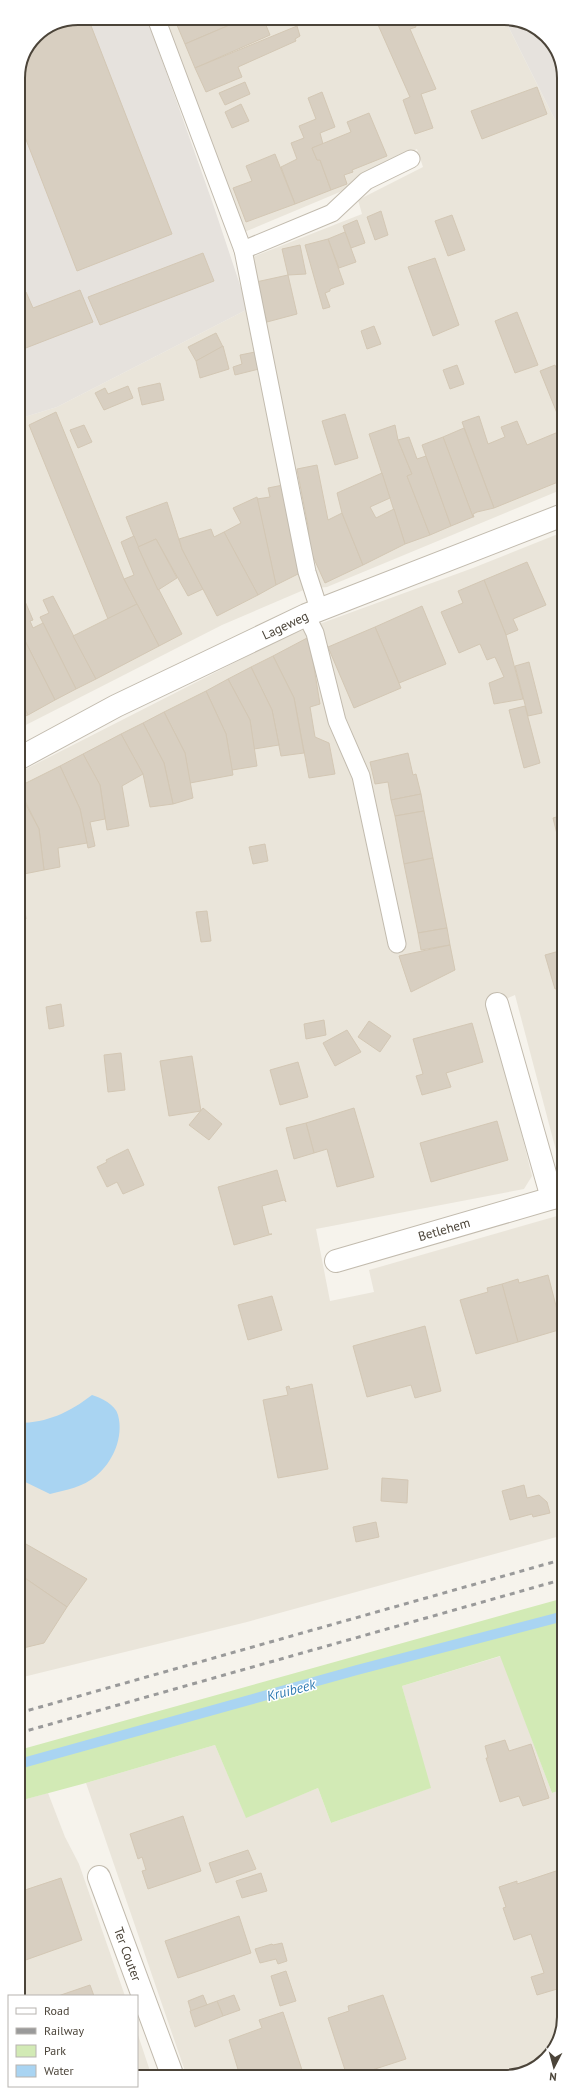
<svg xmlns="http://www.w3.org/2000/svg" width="582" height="2095" font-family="'PT Sans',sans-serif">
<rect width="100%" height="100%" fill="#f6f3ec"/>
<g fill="#eae5da">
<path d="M162,18H504L555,120L563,117V489L327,587L317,588L250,258L362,214L358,200L423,167L417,149L363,175L347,189L242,233Z"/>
<path d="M248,309L306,589L222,625L18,729V419L57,407Z"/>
<path d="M563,532V1164L559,1162L515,995L490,1006L532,1176L524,1189L316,1229L330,1301L374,1292L369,1270L564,1214V1535L247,1622L19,1678L18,773L289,635L473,568Z"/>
<path d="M501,1656L552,1793L564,1789V2017L549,2056L516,2076L187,2077L86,1783L215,1745L246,1817L318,1788L331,1823L430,1788L402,1686Z"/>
<path d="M48,1793L65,1837L79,1864L125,1996H19V1801Z"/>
<path d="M137,2032L152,2077H137Z"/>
</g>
<g fill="#e6e2dd">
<path d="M78,18H147L213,204L248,309L57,407L18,419V78L36,35Z"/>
<path d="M504,18H511L544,33L563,66V117L555,120Z"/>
</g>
<path fill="#d2eab5" d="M564,1598V1789L552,1793L500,1656L402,1686L431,1788L331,1823L318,1788L246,1818L215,1745L86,1783L19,1801V1750Z"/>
<path fill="#a9d4f2" d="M92,1395C101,1398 115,1404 118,1415C124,1437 113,1462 96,1476C83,1487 66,1490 50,1494L19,1479V1423C47,1423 70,1412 92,1395Z"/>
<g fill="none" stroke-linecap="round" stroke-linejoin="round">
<path stroke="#a9d4f2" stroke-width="10" d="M19,1764L357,1670L564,1616"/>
</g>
<g fill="#d8cfc1" stroke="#d3c7b4">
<path d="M78,18H88L172,234L77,271L18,119V78L36,35Z"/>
<path d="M174,18H246L185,44Z"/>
<path d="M246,18H263L270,35L195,68L185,44Z"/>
<path d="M375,18H413L416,27L410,29L436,89L421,94L433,128L415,134L403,100L410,97Z"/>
<path d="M297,26L300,36L295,39L296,41L238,67L242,77L206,92L195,68Z"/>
<path d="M245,82L250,94L225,105L219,93Z"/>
<path d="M537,87L547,114L482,139L471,111Z"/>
<path d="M322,92L335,127L320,133L323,144L312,148L317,160H320L331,190L295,204L281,167L297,159L291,143L304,138L299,126L316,119L308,98Z"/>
<path d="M241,104L249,121L232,128L225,112Z"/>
<path d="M369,113L387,156L352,170L353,172L344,175L347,184L331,190L320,160H317L312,148L351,132L347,122Z"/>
<path d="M275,154L295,204L246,222L233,188L252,181L246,166Z"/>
<path d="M381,211L388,235L375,240L367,217Z"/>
<path d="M452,215L465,250L448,256L435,221Z"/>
<path d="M357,220L365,243L351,248L343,226Z"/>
<path d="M345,232L356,262L339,268L328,239Z"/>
<path d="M328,239L344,284L330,289V291L325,293L330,307L323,309L305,245Z"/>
<path d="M300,245L306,274L288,275L282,249Z"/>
<path d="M203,253L214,281L100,325L88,297Z"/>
<path d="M435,258L459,325L433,336L408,267Z"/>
<path d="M288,275L297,314L267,322L256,282Z"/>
<path d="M80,290L93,322L18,351V295L26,292L33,308Z"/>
<path d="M517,312L538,365L515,373L495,321Z"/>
<path d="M374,326L381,344L367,349L361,331Z"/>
<path d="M216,333L223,347L196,361L188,347Z"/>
<path d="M223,346L229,369L200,378L196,361Z"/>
<path d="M255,352L259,369L235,375L233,367L242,364L240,355Z"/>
<path d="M457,365L464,384L450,389L443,370Z"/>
<path d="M555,365L557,371L563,368V428L540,371Z"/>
<path d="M160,383L164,400L142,405L138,388Z"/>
<path d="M128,386L133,398L104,410L95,393L105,388L108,394Z"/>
<path d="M56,412L124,579L137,604L108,619L29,425Z"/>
<path d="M345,414L358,458L335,465L322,421Z"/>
<path d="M479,416L488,444L505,437L501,427L517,421L527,445L563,430V480L494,508L462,422Z"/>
<path d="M84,425L92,442L78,448L70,430Z"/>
<path d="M395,425L398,440L412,474L407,476L430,535L405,544L369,434Z"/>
<path d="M464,428L494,508L477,512L473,514L474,517H473L443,437Z"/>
<path d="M409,437L417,459L426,456L451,526L430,535L407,476L412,474L398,440Z"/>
<path d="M443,437L473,517L451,526L422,445Z"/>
<path d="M317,465L328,520L342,513L363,565L325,583L310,550L308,526L297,469Z"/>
<path d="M382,473L390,498L370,507L376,518L394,509L405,544L363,565L342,513L337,493Z"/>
<path d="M283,485L302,572L276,585L257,499L270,497L268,488Z"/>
<path d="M257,497L276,585L258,595L224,532L241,523L233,508Z"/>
<path d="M167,502L182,549L203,589L188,596L156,539L138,547L126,517Z"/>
<path d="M211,529L214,537L224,532L258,595L217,616L182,549L179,539Z"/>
<path d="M134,536L146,565L182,634L159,646L124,579L134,575L121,542Z"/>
<path d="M156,539L177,578L158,590L138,547Z"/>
<path d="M527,562L546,605L513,619L518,630L506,635L484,580Z"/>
<path d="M484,580L506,635L523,699L494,704L489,683L504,677L495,657L487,660L480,644L459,653L441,612L463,603L458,591Z"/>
<path d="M53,596L96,679L76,689L40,617L49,613L43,600Z"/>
<path d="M24,599L33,620L30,621L33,628L43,623L76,689L55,700L18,627V602Z"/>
<path d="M137,604L159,646L96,679L73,636Z"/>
<path d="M422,606L446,664L399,683L375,627Z"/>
<path d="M375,627L401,688L354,708L328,647Z"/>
<path d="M21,633L55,700L28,715L18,695V634Z"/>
<path d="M309,637L320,704L310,707L315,737L329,743L335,774L309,778L294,698L273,656Z"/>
<path d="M273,656L294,698L304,753L281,756L272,710L251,667Z"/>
<path d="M529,662L542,713L528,716L515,666Z"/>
<path d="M251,667L272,710L279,745L254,749L250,720L228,679Z"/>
<path d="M228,679L250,720L257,766L232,770L226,734L206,691Z"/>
<path d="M206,691L226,734L233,775L190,783L185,753L164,712Z"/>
<path d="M18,695L28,715L18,719Z"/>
<path d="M525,706L540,763L524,768L509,710Z"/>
<path d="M164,712L185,753L193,798L173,804L164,763L143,723Z"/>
<path d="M143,723L164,763L173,804L150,807L143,774L121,734Z"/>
<path d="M121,734L143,774L122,786L129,826L107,830L100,785L83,754Z"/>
<path d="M408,753L413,775L416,774L421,794L391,800L388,782L375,784L370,762Z"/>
<path d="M83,754L100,785L105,819L90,822L95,846L88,848L80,809L60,766Z"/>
<path d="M60,766L80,809L87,843L58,848L60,867L44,870L39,829L18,787Z"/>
<path d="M18,790L39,829L44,870L24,874L18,839Z"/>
<path d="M421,794L424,811L395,816L391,800Z"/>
<path d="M424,811L433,858L404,864L395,816Z"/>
<path d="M563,815V858L553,818Z"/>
<path d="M18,839L24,874V880H21L26,919L19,920Z"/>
<path d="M265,844L268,861L253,864L249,847Z"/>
<path d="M433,858L447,928L418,933L404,864Z"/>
<path d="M207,911L211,941L201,942L196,912Z"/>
<path d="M447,928L450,945L421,950L418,933Z"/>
<path d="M450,945L455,970L411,992L399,956Z"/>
<path d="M563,950V987L555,989L545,955Z"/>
<path d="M61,1004L64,1026L49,1029L46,1007Z"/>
<path d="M324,1020L326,1035L306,1039L304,1024Z"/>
<path d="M369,1021L391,1036L380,1052L358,1037Z"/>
<path d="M472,1023L483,1062L446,1073L451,1087L422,1095L416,1076L423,1074L413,1039Z"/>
<path d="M347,1030L361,1052L335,1066L323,1043Z"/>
<path d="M121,1053L125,1090L108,1092L104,1055Z"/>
<path d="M192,1056L201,1111L169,1116L160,1061Z"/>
<path d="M298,1062L308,1097L280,1105L270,1070Z"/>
<path d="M203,1108L222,1124L209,1140L189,1125Z"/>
<path d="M354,1108L374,1177L337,1187L327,1149L314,1153L306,1123Z"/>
<path d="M497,1121L508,1160L431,1182L420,1143Z"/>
<path d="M306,1123L314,1153L294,1159L286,1128Z"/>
<path d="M128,1149L144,1185L123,1194L117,1182L107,1187L97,1167L107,1162L106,1160Z"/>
<path d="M277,1170L286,1202L284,1200L262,1206L269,1234H272L234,1245L218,1187Z"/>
<path d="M548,1275L562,1329L518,1342L502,1284L518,1279L519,1283Z"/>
<path d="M502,1284L518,1342L476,1354L460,1300L488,1292L487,1288Z"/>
<path d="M272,1296L282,1330L248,1340L238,1305Z"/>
<path d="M425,1326L441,1391L415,1398L411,1385L367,1397L353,1346Z"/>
<path d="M312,1384L328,1469L278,1478L263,1400L288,1395L286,1387L289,1386L290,1389Z"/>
<path d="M382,1478L408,1480L407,1503L381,1501Z"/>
<path d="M524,1485L527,1498L539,1495L547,1502L550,1513L533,1517L532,1514L510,1520L502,1491Z"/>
<path d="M376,1522L379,1537L356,1542L353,1527Z"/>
<path d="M19,1540L87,1579L67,1607L19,1574Z"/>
<path d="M19,1574L67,1607L44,1643L19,1649Z"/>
<path d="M505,1740L509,1751L531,1744L549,1798L523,1806L519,1796L500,1802L486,1758H488L485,1746Z"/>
<path d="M183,1816L201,1871L148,1889L142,1871L146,1870L142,1857L138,1859L130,1834Z"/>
<path d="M248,1850L256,1869L216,1883L209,1863Z"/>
<path d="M556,1871L561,1888L564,1887V1987L537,1995L531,1977L544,1973L531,1934L514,1940L503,1908L506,1907L499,1887L517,1881V1884Z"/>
<path d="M261,1873L267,1891L242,1898L236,1881Z"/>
<path d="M61,1878L82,1940L20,1962L19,1892Z"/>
<path d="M239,1916L251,1953L178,1978L165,1941Z"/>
<path d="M282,1943L287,1961L278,1964L276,1959L260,1963L255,1949L272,1944L273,1945Z"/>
<path d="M286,1971L296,2001L280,2006L271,1976Z"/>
<path d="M90,1985L94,1996H58Z"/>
<path d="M203,1995L207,2005L191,2011L188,2001Z"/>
<path d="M234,1995L240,2010L223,2016L217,2001Z"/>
<path d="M383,1995L406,2059L372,2070L368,2074L362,2076H347L328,2018L349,2011L348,2006Z"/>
<path d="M217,2001L223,2016L195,2027L190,2011Z"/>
<path d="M283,2012L304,2076H240L229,2040L262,2028L259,2020Z"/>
</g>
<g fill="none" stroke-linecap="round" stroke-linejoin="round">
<g stroke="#c2bbae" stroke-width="19">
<g id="lane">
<path d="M156,18L243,250L307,572L319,609"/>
<path d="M243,250L332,213L366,181L411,159"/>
<path d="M306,615L315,633L337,721L361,776L397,944"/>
</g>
</g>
<g stroke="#c2bbae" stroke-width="24">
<g id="street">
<path d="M18,759L116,706L306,615L563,515"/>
<path d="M497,1004L552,1198"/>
<path d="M336,1261L563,1195"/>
<path d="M99,1877L173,2077"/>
</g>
</g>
<use href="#lane" stroke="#fff" stroke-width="17"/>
<use href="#street" stroke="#fff" stroke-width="22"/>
<g stroke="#9a9a9a" stroke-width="3" stroke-dasharray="5 5" stroke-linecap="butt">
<path d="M19,1713L564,1559"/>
<path d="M19,1733L564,1579"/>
</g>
</g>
<g text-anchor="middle" stroke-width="3" stroke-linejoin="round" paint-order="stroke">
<g font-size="13" fill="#4b4439" stroke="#fff">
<text transform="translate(285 625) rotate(-25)" y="5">Lageweg</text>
<text transform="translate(444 1229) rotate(-16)" y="5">Betlehem</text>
<text transform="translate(128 1954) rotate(70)" y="5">Ter Couter</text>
</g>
<g font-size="14" font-style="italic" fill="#2e7ab2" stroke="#fff">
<text transform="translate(291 1690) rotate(-15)" y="5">Kruibeek</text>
</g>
</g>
<path d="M0 0H582V2095H0ZM78 25H504A53 53 0 0 1 557 78V2017A53 53 0 0 1 504 2070H78A53 53 0 0 1 25 2017V78A53 53 0 0 1 78 25Z" fill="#fff" fill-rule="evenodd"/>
<path fill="none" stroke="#4b4439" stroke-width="2" d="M78 25H504A53 53 0 0 1 557 78V2017A53 53 0 0 1 504 2070H78A53 53 0 0 1 25 2017V78A53 53 0 0 1 78 25Z"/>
<rect x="8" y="1995" width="130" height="92" fill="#ffffff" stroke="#b7b4b0"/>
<rect x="16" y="2008" width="20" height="6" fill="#ffffff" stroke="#b7b4b0"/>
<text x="44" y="2015" font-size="12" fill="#4b4439">Road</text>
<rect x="16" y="2028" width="20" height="6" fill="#9a9a9a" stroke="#b7b4b0"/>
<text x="44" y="2035" font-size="12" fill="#4b4439">Railway</text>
<rect x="16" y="2045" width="20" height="12" fill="#d2eab5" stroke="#b7b4b0"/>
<text x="44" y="2055" font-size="12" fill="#4b4439">Park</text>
<rect x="16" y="2065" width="20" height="12" fill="#a9d4f2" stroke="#b7b4b0"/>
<text x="44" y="2075" font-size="12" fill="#4b4439">Water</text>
<g transform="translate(554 2067) rotate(186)" stroke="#ffffff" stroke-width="3" paint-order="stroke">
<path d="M0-3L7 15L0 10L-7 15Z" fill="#4b4439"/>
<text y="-6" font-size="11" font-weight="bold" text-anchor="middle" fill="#4b4439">N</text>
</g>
</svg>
